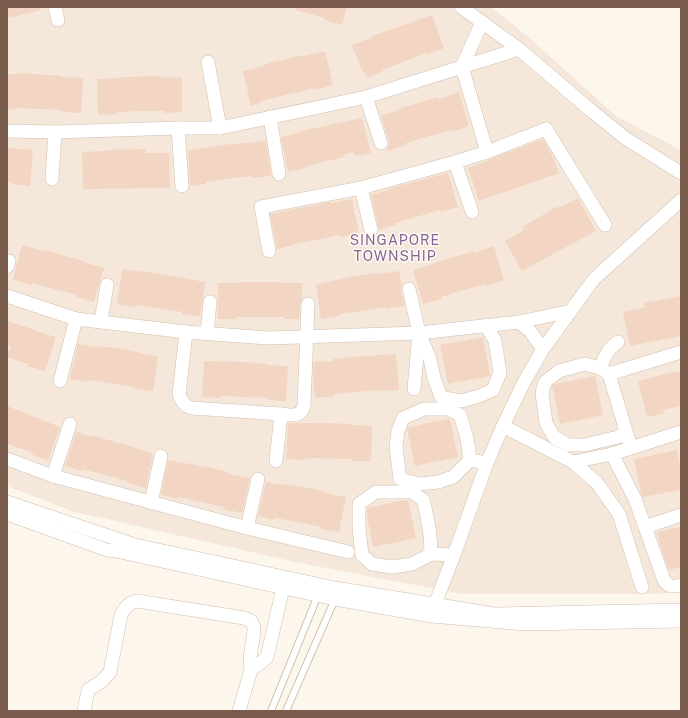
<svg xmlns="http://www.w3.org/2000/svg" width="688" height="718" font-family="'Public Sans',sans-serif">
<rect width="100%" height="100%" fill="#fdf6ec"/>
<path fill="#f5e8da" d="M7,7H491L526,35L616,116L681,150V592L657,594H462L295,562L71,511L7,486Z"/>
<g fill="#f3d5c3">
<path d="M7,7H41V10L9,18Z"/>
<path d="M296,7H347L342,25L325,20V18L295,10Z"/>
<path d="M432,15L444,48L427,55L426,53L406,61L382,70L383,71L366,78L365,72L363,73L352,45L373,37L372,36Z"/>
<path d="M325,51L333,85L315,90V88L261,101V103L251,106L243,71L264,66L263,65L282,60L304,55V56Z"/>
<path d="M20,73L62,76V77L83,78L81,113L63,112V110L16,108V110L7,109V74H20Z"/>
<path d="M161,76V78L182,77V112L164,113V111H138L117,112V114L98,115L97,79L119,78V77Z"/>
<path d="M459,92L469,126L452,132L451,130L426,137L406,143L407,145L388,151L387,148L389,144V141L381,116L399,110L398,109L438,97L439,99Z"/>
<path d="M362,118L371,153L355,156L354,152L344,154V157L306,166L307,168L288,172L281,137L301,132V131Z"/>
<path d="M543,139L552,155L559,173L479,201L468,168L488,161V160Z"/>
<path d="M266,141L271,176L252,178V176L227,179L206,182V184L190,186L188,151L222,145Z"/>
<path d="M7,148L33,150L30,186L11,184L12,182H7Z"/>
<path d="M146,149V153H169L170,188L83,189L82,152L105,151V150Z"/>
<path d="M448,173L458,207L441,212L440,210L395,223V225L379,230L371,195L388,190L387,189Z"/>
<path d="M578,198L596,231L522,271L505,241L524,230L522,227L558,206L559,208Z"/>
<path d="M352,199L359,233L340,237V235L315,240L294,244V245L277,249L270,214L331,202L332,203Z"/>
<path d="M22,245L43,251L44,250L62,255L84,261L83,262L104,268L94,302L76,297L77,295L32,283L31,285L13,280Z"/>
<path d="M494,246L504,280L487,286L486,284L457,292L441,297L442,299L423,304L413,270L434,264V263L474,251V253Z"/>
<path d="M122,269L143,272V271L205,282L200,317L182,314V312L157,308L135,305V307L117,304Z"/>
<path d="M399,271L402,286L401,291L405,306L386,309V307L361,311L340,314V316L321,319L316,284L356,276L378,273V274Z"/>
<path d="M239,282H281V283H302V299L300,304L299,319H284V317H237V319H218V283H239Z"/>
<path d="M681,296V336L630,346L623,312L645,308L644,303Z"/>
<path d="M7,321L36,330L35,331L56,337L45,371L27,366L28,364L7,357L11,346L7,345Z"/>
<path d="M483,337L490,376L448,384L440,345Z"/>
<path d="M78,344L96,347L97,346L115,348L138,352V353L158,356L153,391L135,389V387L89,380L88,382L70,379Z"/>
<path d="M396,354L399,390L381,391L380,390L355,392L334,394V396L315,398L313,379L314,362L333,361V359L351,357Z"/>
<path d="M204,361L244,362L267,364V365L288,366L286,401L268,400V398L221,396V398L202,397Z"/>
<path d="M676,371V372L681,371V406L663,410L664,413L647,417L638,381Z"/>
<path d="M595,376L603,415L560,424L552,386L555,384Z"/>
<path d="M7,406L60,427L48,461L31,454V452L7,444Z"/>
<path d="M450,419L458,457L415,466L407,429L408,427Z"/>
<path d="M288,423H328L351,424V425L372,426L371,461H352V459L305,458V460L286,459Z"/>
<path d="M76,432L94,437V436L112,441L134,447V448L153,454L146,488L127,483L128,481L82,469V471L65,466Z"/>
<path d="M677,450L681,470V490L643,497L641,494L634,459Z"/>
<path d="M168,460L207,467L229,472L228,474L250,478L242,513L223,509L224,507L178,497L177,499L161,495Z"/>
<path d="M266,482L284,485V484L303,487L325,492V493L346,497L339,532L321,529V527L298,522L275,518L274,520L258,516Z"/>
<path d="M405,500H408L416,538L373,547L367,516V508Z"/>
<path d="M681,527V567L669,570L660,545L657,532Z"/>
</g>
<g fill="none" stroke-linecap="round" stroke-linejoin="round">
<g stroke="#d1beb0" stroke-width="8">
<g id="lane">
<path d="M271,711L318,595"/>
<path d="M286,711L335,599"/>
</g>
</g>
<g stroke="#d1beb0" stroke-width="14">
<g id="street">
<path d="M55,7L58,20"/>
<path d="M461,7L519,49L588,108L625,138L681,173"/>
<path d="M482,22L462,67L487,152"/>
<path d="M208,62L220,128"/>
<path d="M366,97L381,143"/>
<path d="M270,117L279,174"/>
<path d="M178,128L182,186"/>
<path d="M7,131L55,132L178,128H220L366,97L519,49"/>
<path d="M455,162L472,212"/>
<path d="M52,179L55,132"/>
<path d="M361,188L371,230"/>
<path d="M269,251L261,207L361,188L455,162L487,152L546,129L605,225"/>
<path d="M7,267L9,261"/>
<path d="M409,289L419,333L414,389"/>
<path d="M7,296L76,319L186,332L268,338L419,333L519,322L530,331L543,349"/>
<path d="M101,321L107,285"/>
<path d="M519,322L571,311"/>
<path d="M186,332L179,395C182,402 184,405 191,408L281,414"/>
<path d="M207,333L210,302"/>
<path d="M419,333L430,359L434,378L441,397L461,401L479,396L493,390L500,373L495,341L486,325"/>
<path d="M600,368C606,355 606,351 618,342"/>
<path d="M609,374L681,352"/>
<path d="M60,381L76,319"/>
<path d="M503,426L573,462L597,483L619,514L642,587"/>
<path d="M626,432L618,437L585,445H568L554,437L546,423L542,393L545,382L559,371L585,364L600,368L609,374L631,448"/>
<path d="M612,454L635,499L664,580C668,587 673,587 681,585"/>
<path d="M7,459L53,476L247,528L348,552"/>
<path d="M470,460L467,438L460,415L448,409H424L403,418L398,431L396,447L400,479L420,484L438,482L453,477L470,460L487,463"/>
<path d="M276,461L281,414C291,415 301,418 304,405L308,304"/>
<path d="M573,462L612,454L681,432"/>
<path d="M53,476L70,424"/>
<path d="M7,502L135,545L335,588L494,614L681,610"/>
<path d="M151,503L161,456"/>
<path d="M7,514L107,550L116,551L335,599L431,616L526,624L681,621"/>
<path d="M645,527L681,515"/>
<path d="M247,528L258,479"/>
<path d="M431,554C431,536 428,518 423,500L412,492H376L359,504V528L362,555L372,564L392,567L412,564L431,554L454,555"/>
<path d="M432,612L454,555L487,463L503,426L523,384L543,349L594,279L681,200"/>
<path d="M251,670C256,665 262,663 267,657L283,588"/>
<path d="M84,711L88,690L102,681L110,672L121,615C125,608 128,603 137,601L244,618L251,621L254,627V632L250,658L251,670L239,711"/>
</g>
</g>
<use href="#lane" stroke="#fff" stroke-width="6"/>
<use href="#street" stroke="#fff" stroke-width="13"/>
</g>
<g text-anchor="middle" stroke-width="3" stroke-linejoin="round" paint-order="stroke">
<g font-size="14" letter-spacing="1" fill="#846695" stroke="#fffaf3">
<text x="395" y="245">SINGAPORE<tspan x="395" dy="16">TOWNSHIP</tspan></text>
</g>
</g>
<rect width="688" height="718" fill="none" stroke="#7a5c4d" stroke-width="16"/>
</svg>
